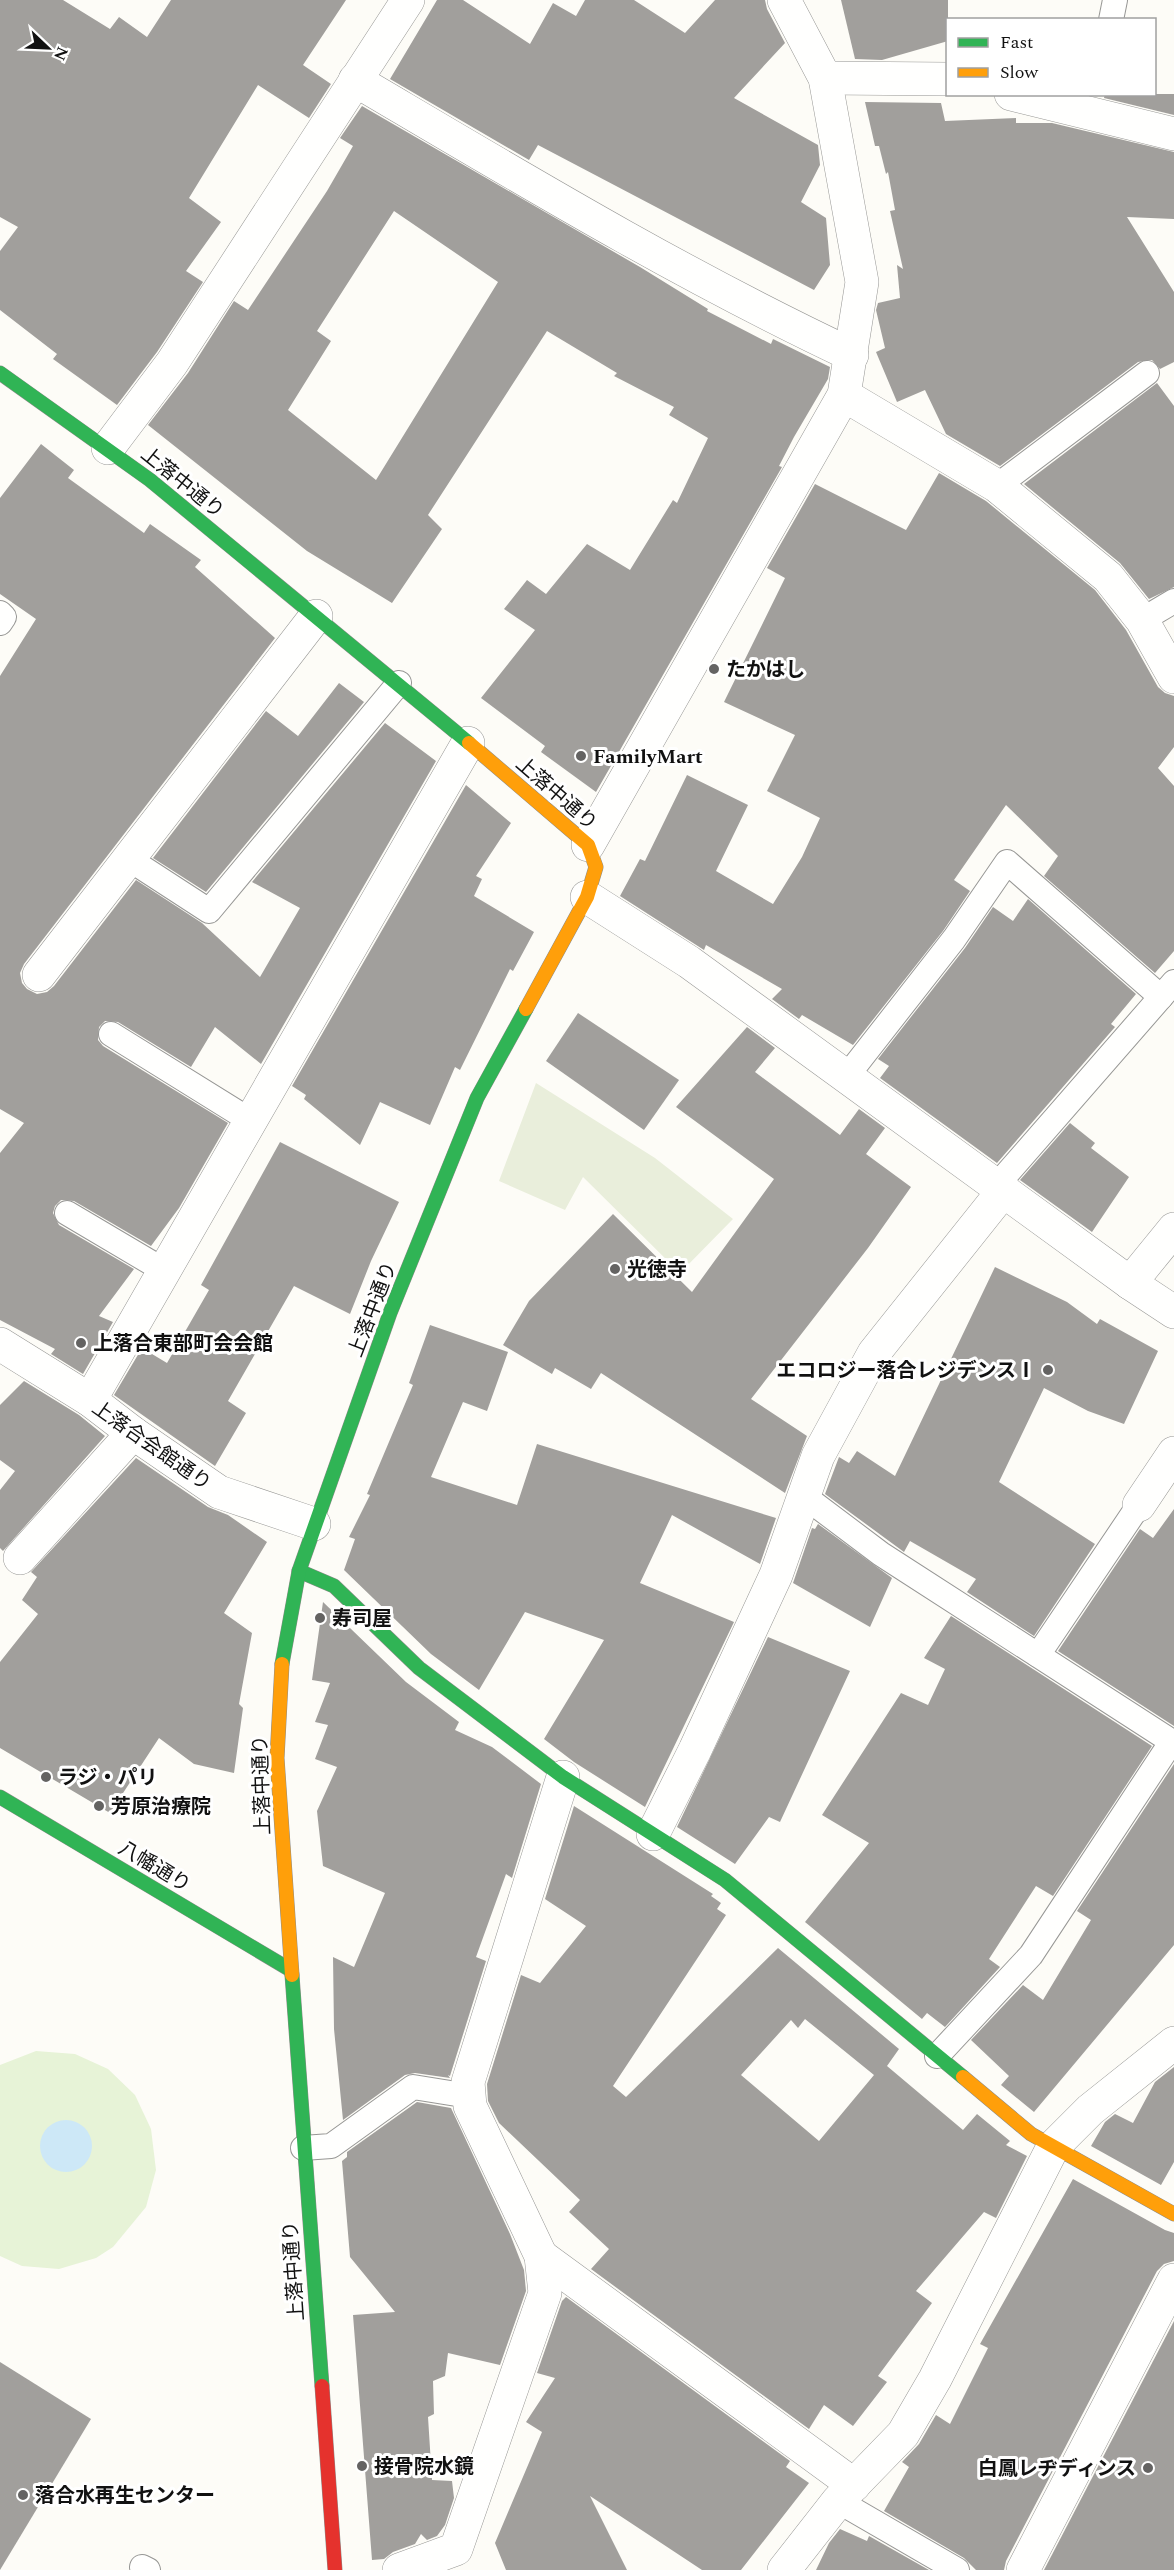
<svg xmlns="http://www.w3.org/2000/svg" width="1174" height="2570" font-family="Spectral,'Noto Sans JP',serif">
<rect width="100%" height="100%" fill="#fdfcf7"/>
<path fill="#e7f3d7" d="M36,2051L75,2054L108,2069L135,2095L151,2129L156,2170L146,2207L113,2247L96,2258L59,2269L22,2266L0,2256V2065Z"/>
<path fill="#e9eedb" d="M536,1083L655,1158L733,1219L680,1273L583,1177L565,1210L499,1181Z"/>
<circle fill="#cde8f7" cx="66" cy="2146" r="26"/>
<g fill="#a19f9c" fill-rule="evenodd">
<path d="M0,0H63L110,29L119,17L147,37L171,0H346L303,65L331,84L309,118L258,85L189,198L221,222L186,271L203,282L157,352L117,405L53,359L57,354L0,310V251L18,227L0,217Z"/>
<path d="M437,0H463L530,44L553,3L576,16L585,0H634L685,33L715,0H765L767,9L785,43L734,98L818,145L820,165L801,202L826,218L830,265L814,290L538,145L529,160L390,79Z"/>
<path d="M841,0H948V41L882,60L855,59Z"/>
<path d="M1105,94H1174V115L1104,98Z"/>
<path d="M865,102L941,103L945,121L1016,118V123H1052L1174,152V219L1127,217L1174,292V362L1160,369L1152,360L1138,362L1000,466L946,434L925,390L897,402L876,352L885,348L876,310L878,303L900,298L897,265L903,269L890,211L895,210L888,172L886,174L879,146H875Z"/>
<path d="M362,106L640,267L708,309L707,311L771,344L773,339L830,367L828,379L794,437L779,466L782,467L596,792L541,752L545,746L481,698L535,630L504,609L527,580L546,594L587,544L630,570L673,500L677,503L708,438L669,415L674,407L614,376L617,373L547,331L428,515L442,529L392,603L307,551L148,425L188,373L234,301L248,310L327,191L353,146L340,138ZM394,211L498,282L376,480L288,410L331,341L317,331Z"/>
<path d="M1157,383L1174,406V587L1149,599L1120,563L1024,484Z"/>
<path d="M41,444L74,470L68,478L144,533L150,524L201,560L195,567L275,638L24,964L20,973L22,983L27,989L37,994L47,992L54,986L136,880L202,923L260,977L300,908L252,882L385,723L436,761L261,1064L215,1027L191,1067L118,1022L105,1021L99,1027L98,1040L103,1046L228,1123L179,1208L151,1246L74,1201L61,1200L55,1206L53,1213L59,1225L134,1269L99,1316L113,1322L83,1374L51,1354L55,1349L0,1320V1153L24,1123L0,1109V676L36,619L0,594V498Z"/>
<path d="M939,473L986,501L1095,590L1126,630L1158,687L1165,693L1174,696V747L1158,768L1174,786V951L1155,973L1044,876L1058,856L1006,805L954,880L970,891L943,931L853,1045L802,1015L799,1019L772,999L782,989L706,945L704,950L620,896L640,859L645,861L687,775L748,805L716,871L773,904L802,857L820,818L767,791L795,735L724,702L785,578L767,568L815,484L906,530Z"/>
<path d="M339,683L364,702L206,892L153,858L266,711L298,736Z"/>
<path d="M466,785L511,823L476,876L482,879L474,896L534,932L513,971L510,969L460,1070L455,1067L430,1125L380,1102L360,1145L304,1099L306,1095L292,1086Z"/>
<path d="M1028,899L1136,994L1111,1024L1115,1027L997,1163L880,1078L889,1066L878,1059L965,948L993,907L1013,921Z"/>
<path d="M578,1013L679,1080L644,1130L546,1061Z"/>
<path d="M747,1027L775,1048L755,1072L840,1135L859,1109L885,1128L866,1154L911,1187L868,1248L751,1399L807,1436L785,1493L601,1373L591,1389L555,1368L552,1374L503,1345L529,1301L613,1214L692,1292L774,1179L676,1107Z"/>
<path d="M1070,1123L1095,1143L1091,1148L1129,1177L1092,1232L1020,1180Z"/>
<path d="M280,1142L399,1202L371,1261L350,1314L294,1286L228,1401L246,1413L215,1466L114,1395L142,1348L167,1363L209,1290L201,1285Z"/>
<path d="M995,1267L1067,1302L1097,1324L1100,1319L1158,1351L1124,1424L1088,1411L1044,1388L999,1482L1095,1544L1034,1636L967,1592L976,1579L910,1541L904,1552L825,1494L839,1457L849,1463L857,1451L895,1476Z"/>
<path d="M430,1325L508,1352L487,1411L463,1402L431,1477L517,1505L537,1444L776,1518L760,1564L672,1515L640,1583L734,1622L645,1807L574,1762L544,1739L604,1640L525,1612L479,1690L431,1654L344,1570L355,1539L349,1537L370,1495L367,1494L413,1385L409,1383Z"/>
<path d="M24,1381L79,1415L105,1436L3,1551L0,1548V1490L15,1471L0,1460V1405Z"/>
<path d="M136,1458L208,1507L228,1515L267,1542L224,1613L252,1633L239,1704L243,1708L234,1773L194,1764L159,1738L110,1813L0,1748V1662L38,1614L22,1600L37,1577L31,1572Z"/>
<path d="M1174,1509V1726L1058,1651L1140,1529L1153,1538Z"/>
<path d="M818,1524L892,1578L870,1627L793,1583L812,1528L815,1529Z"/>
<path d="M323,1602L406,1682L459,1722L455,1730L492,1747L541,1784L512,1878L506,1874L476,1957L486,1961L450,2076L448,2075L450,2078L415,2073L405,2075L343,2120L334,2029L333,1957L354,1967L385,1893L323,1866L317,1811L337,1767L315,1759L328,1725L315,1722L330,1683L312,1680Z"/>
<path d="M951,1616L1152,1746L1053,1896L1036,1886L989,1959L1000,1967L945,2027L927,2013L922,2019L805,1922L869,1843L822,1815L901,1693L928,1705L945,1669L924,1658Z"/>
<path d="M768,1637L850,1671L780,1822L769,1817L735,1864L677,1827Z"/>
<path d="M1174,1764V1945L1034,2112L1001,2085L1009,2076L971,2040L1023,1985L1043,2000L1091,1920L1077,1911Z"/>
<path d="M574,1806L713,1894L711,1896L721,1903L717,1909L726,1915L613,2086L626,2097L778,1948L899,2049L887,2066L963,2130L977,2114L1010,2141L1006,2145L1027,2156L996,2218L984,2212L916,2291L932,2303L878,2376L887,2382L853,2426L824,2405L809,2429L591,2269L609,2249L569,2212L580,2200L499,2123L488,2101L487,2084L521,1975L540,1983L586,1926L545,1899ZM805,2019L874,2075L819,2141L741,2075L791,2020L798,2028Z"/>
<path d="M1174,2067V2162L1161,2185L1091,2146L1105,2122L1115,2114L1133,2123L1155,2082Z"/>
<path d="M417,2102L451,2108L510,2234L524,2270L526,2291L500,2365L448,2353L445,2376L433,2381L434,2414L428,2417L432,2480L452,2481L454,2498L445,2525L437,2536L427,2540L421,2534L415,2544L393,2552L384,2559L372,2560L353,2315L395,2312L350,2257L342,2161L347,2157V2152Z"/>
<path d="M1073,2179L1165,2230L1174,2233V2261L1164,2264L1157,2271L1006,2561L1004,2570H976L964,2558L884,2511L909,2467L902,2462L919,2444L936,2415L950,2424L988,2348L980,2344Z"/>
<path d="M566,2297L790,2461L786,2467L809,2483L741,2570H702L590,2496L627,2570H506L495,2543L542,2432L526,2422L555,2378L537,2373L562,2301Z"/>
<path d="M1174,2321V2570H1044Z"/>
<path d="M0,2362L91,2419L0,2570Z"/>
<path d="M840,2529L867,2541L869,2536L929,2570H816L829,2543Z"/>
</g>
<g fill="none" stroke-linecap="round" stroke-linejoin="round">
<g stroke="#979795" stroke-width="26">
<g id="lane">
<path d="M1111,20L1115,0"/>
<path d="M997,486L1147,373"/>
<path d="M0,613L4,617L0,623"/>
<path d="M1142,620L1174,601"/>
<path d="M129,859L209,911L399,683"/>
<path d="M111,1034L251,1121"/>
<path d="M847,1076L954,939L1007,862L1161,997"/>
<path d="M997,1185L1174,982"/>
<path d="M67,1213L165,1271"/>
<path d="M804,1496L881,1554L1174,1743"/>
<path d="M1038,1655L1139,1505"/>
<path d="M937,2056L1031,1955L1172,1741"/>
<path d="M303,2148L331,2146L413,2087L469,2096"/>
<path d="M838,2501L957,2570"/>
<path d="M142,2567L148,2570"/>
</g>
</g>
<g stroke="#979795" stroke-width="34">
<g id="street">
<path d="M825,78L948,79"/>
<path d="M355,80C518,176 680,274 852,355"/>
<path d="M1011,94L1174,134"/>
<path d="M844,395L997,486L1108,577L1142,620L1174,677"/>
<path d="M108,448L172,363L408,0"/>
<path d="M588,845L844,395L862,282L825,78L784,0"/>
<path d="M587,897L689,962L1130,1283L1174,1312"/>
<path d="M39,975L316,616"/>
<path d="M1130,1283L1174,1229"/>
<path d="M0,1344L90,1400L133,1433L219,1492L314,1524"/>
<path d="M90,1400L468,743"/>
<path d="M1139,1505L1174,1453"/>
<path d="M20,1558L133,1433"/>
<path d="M653,1834L695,1750L776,1575L818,1456L874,1353L1004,1190"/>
<path d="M541,2256L854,2485"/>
<path d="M399,2570L456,2549L545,2293L541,2256L470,2106L468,2082L563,1777"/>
<path d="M784,2570L838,2501L903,2434L935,2379L1053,2147L1090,2110L1174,2043"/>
<path d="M1023,2570L1174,2280"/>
</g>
</g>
<g stroke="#8e8d8b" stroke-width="15">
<g id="fast">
<path d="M0,373L150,480L469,743"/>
<path d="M299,1571L334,1586L419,1668L563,1777L725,1880L963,2077"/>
<path d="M282,1664L299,1571L390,1313L477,1098L526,1009"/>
<path d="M0,1797L289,1969"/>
<path d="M292,1975L322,2386"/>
</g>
</g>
<g stroke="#8e8d8b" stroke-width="15">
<g id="slow">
<path d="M469,743L588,845L596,867L587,897L526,1009"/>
<path d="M282,1664L277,1758L292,1975"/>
<path d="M963,2077L1031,2134L1174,2214"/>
</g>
</g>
<g stroke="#8e8d8b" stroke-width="15">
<path id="jam" d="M322,2386L335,2570"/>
</g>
<use href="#lane" stroke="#fffffe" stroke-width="24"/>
<use href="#street" stroke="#fffffe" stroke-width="33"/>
<use href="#fast" stroke="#30b455" stroke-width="14"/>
<use href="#slow" stroke="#ff9f0a" stroke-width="14"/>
<use href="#jam" stroke="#e5322d" stroke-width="14"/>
</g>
<g fill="#646362" stroke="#fff" stroke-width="2">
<circle cx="714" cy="669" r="6"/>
<circle cx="581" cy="756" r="6"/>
<circle cx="615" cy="1269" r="6"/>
<circle cx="81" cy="1343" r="6"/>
<circle cx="1048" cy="1370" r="6"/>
<circle cx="320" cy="1618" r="6"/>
<circle cx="46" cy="1777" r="6"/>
<circle cx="99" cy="1806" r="6"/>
<circle cx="362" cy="2466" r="6"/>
<circle cx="1148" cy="2468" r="6"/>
<circle cx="23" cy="2495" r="6"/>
</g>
<g text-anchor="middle" stroke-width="6" stroke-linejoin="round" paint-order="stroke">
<g font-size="20" fill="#111" stroke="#fff">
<text transform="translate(183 482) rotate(39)" y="7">上落中通り</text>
<text transform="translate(557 793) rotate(41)" y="7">上落中通り</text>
<text transform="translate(372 1309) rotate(-69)" y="7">上落中通り</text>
<text transform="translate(152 1445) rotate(35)" y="7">上落合会館通り</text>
<text transform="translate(261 1785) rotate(-92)" y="7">上落中通り</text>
<text transform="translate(155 1866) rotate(31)" y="7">八幡通り</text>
<text transform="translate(293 2271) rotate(-94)" y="7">上落中通り</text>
</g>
<g font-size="20" font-weight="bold" fill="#111" stroke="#fff" text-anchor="start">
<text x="726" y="676">たかはし</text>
<text x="593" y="763">FamilyMart</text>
<text x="627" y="1276">光徳寺</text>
<text x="93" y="1350">上落合東部町会会館</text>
<text x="1036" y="1377" text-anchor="end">エコロジー落合レジデンスⅠ</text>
<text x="332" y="1625">寿司屋</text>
<text x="58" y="1784">ラジ・パリ</text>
<text x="111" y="1813">芳原治療院</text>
<text x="374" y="2473">接骨院水鏡</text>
<text x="1136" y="2475" text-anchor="end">白鳳レヂディンス</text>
<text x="35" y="2502">落合水再生センター</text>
</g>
</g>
<rect x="946" y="18" width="210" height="78" fill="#ffffff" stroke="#a0a0a0" stroke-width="1.5"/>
<rect x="958" y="38" width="30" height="9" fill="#30b455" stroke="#a0a0a0" stroke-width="1.5"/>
<text x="1000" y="48" font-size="18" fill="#111111">Fast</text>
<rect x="958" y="68" width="30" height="9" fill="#ff9f0a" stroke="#a0a0a0" stroke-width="1.5"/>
<text x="1000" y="78" font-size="18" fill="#111111">Slow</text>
<g transform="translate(48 48) rotate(113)" stroke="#ffffff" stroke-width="4.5" paint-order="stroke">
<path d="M0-4.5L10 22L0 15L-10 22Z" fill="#111111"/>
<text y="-9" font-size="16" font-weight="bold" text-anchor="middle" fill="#111111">N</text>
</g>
</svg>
